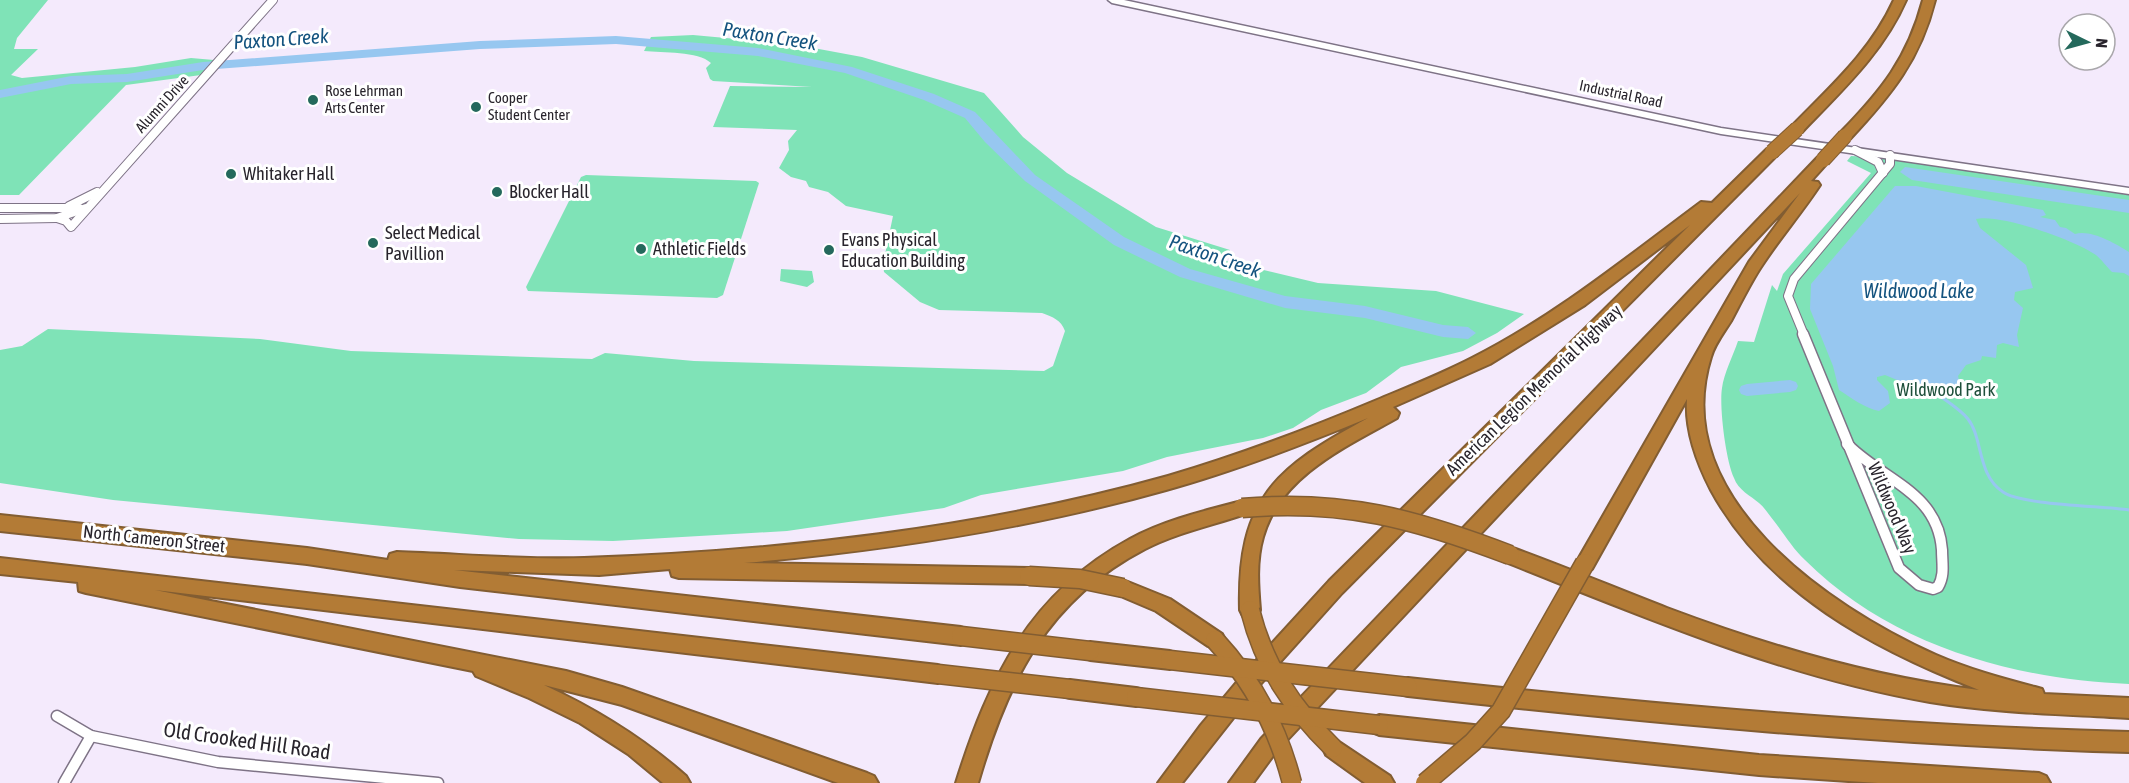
<svg xmlns="http://www.w3.org/2000/svg" width="2129" height="783" font-family="'Asap Condensed',sans-serif">
<rect width="100%" height="100%" fill="#f4eafc"/>
<g fill="#7fe3b7">
<path d="M0,0H48L17,38L14,49H38L11,75L22,78L135,67L191,58L214,60L201,75L126,85L19,195H0Z"/>
<path d="M693,35L792,44L862,57L984,93L1023,137L1067,173L1156,227L1230,250L1226,261L1318,283L1436,291L1524,314L1497,333L1463,351L1401,367L1366,393L1321,410L1293,428L1263,438L1167,457L1123,471L981,495L944,508L787,531L613,541L519,539L113,500L0,483V350L22,346L48,329L260,339L351,351L592,359L605,353L694,361L1044,371L1053,366L1065,331C1061,320 1053,317 1042,313L939,310L920,302L884,272L883,264L893,216L846,206L828,192L809,187L806,181L791,177L779,168L789,150L788,141L797,130L713,127L730,86L812,87L713,81L710,79L706,68L711,63C698,51 663,53 644,51L651,37Z"/>
<path d="M1851,156L1877,157L2129,195V684C2012,679 1890,645 1805,560C1793,549 1784,534 1774,521C1769,515 1765,508 1759,503C1751,496 1738,490 1734,478C1726,461 1719,407 1722,388C1724,373 1733,356 1738,341L1754,342L1772,285L1777,291L1783,274L1871,173L1847,161Z"/>
<path d="M586,175L756,181L759,183L723,295L717,298L528,291L526,287L581,177Z"/>
<path d="M781,269L812,271L814,282L807,287L780,281Z"/>
</g>
<g fill="#97c7f0">
<path d="M1905,167L2129,200V213L1912,180L1900,172Z"/>
<path d="M1895,186H1916L2043,210L2046,215L2040,217L2055,220L2060,227L2066,228L2075,234C2090,229 2115,243 2129,252V276L2124,273L2112,272C2107,267 2101,259 2096,255C2075,240 1999,213 1976,219L1980,228L2026,265L2033,288L2015,292L2014,300L2023,308L2017,335L2019,347L2003,343L1997,345L1996,358L1982,356L1981,360L1966,365L1958,376L1959,380L1978,391L1952,387L1949,391L1936,393L1919,389L1885,375L1877,377V380L1888,391L1890,403L1879,411C1866,409 1850,397 1839,390L1833,366L1810,309L1811,284Z"/>
</g>
<g fill="none" stroke-linecap="round" stroke-linejoin="round">
<path stroke="#97c7f0" stroke-width="3" d="M1936,393C1946,401 1960,409 1968,419C1983,438 1977,475 2003,492C2021,505 2102,506 2129,510"/>
<g fill="#97c7f0" fill-rule="evenodd">
<path d="M616,36L758,48L852,67L934,94L975,112L1035,175L1124,237L1190,269L1285,296L1365,306L1443,325L1468,327L1476,333L1468,339L1443,337L1365,318L1285,308L1180,277L1114,245L1025,181L985,142L965,118L924,100L845,73L758,56L616,44L480,49L203,70L127,82L71,84L0,98V90L71,76L127,74L203,62L480,41Z"/>
<path d="M1790,380L1796,382L1798,386L1796,390L1790,392L1747,396L1741,394L1739,390L1741,386L1747,384Z"/>
</g>
<g stroke="#7e7386" stroke-width="10">
<g id="street-far1">
<path d="M1855,150L1878,162L1883,173"/>
<path d="M69,206L97,192"/>
<path d="M0,208H79"/>
<path d="M57,218L66,221L71,227L273,0"/>
<path d="M0,219L57,218L86,208"/>
<path d="M1804,335L1788,296L1794,279L1890,164V155"/>
</g>
</g>
<g stroke="#7e7386" stroke-width="13">
<g id="street">
<path d="M1803,334L1849,446"/>
<path d="M1847,444L1849,446"/>
<path d="M1849,446C1885,481 1938,493 1942,550C1942,564 1945,575 1938,587L1933,589L1919,585L1899,568Z"/>
<path d="M57,716L91,736L218,762L438,783"/>
<path d="M64,783L91,736"/>
</g>
</g>
<g stroke="#7e7386" stroke-width="3">
<path id="secondary" d="M1108,0H1124L1721,128L2129,188V194L1721,134L1112,3Z"/>
</g>
<g stroke="#825d32" stroke-width="4">
<g id="highway">
<path d="M1894,0H1906C1883,53 1841,91 1802,132H1792V126C1830,87 1871,51 1894,0Z"/>
<path d="M1923,0H1935C1920,60 1891,95 1850,139H1840V133C1881,91 1908,58 1923,0Z"/>
<path d="M1772,148L1777,149V155L1342,593L1256,689L1182,783H1158L1201,725L1242,676L1329,581L1690,225L1585,305L1490,364L1393,407L1399,413L1397,418C1347,446 1280,476 1263,537C1256,561 1258,586 1260,610L1257,616L1250,618L1243,616L1240,610C1237,499 1275,468 1368,418C1302,445 1235,471 1166,490C1028,529 887,550 744,563L1029,568L1036,570L1038,576L1036,582L1029,584L679,578L672,576L670,569L599,575L454,570L961,627L968,630L971,636L968,642L961,645L460,587L307,564L0,531V515L307,548L388,560L390,554L397,552C459,554 522,560 584,558C776,552 983,528 1168,476C1239,455 1308,429 1377,400C1408,387 1441,374 1472,358C1555,316 1627,257 1701,202L1712,203L1767,149Z"/>
<path d="M1823,156L1830,160L1811,181L1818,182L1820,185C1801,214 1778,240 1759,270C1749,286 1740,304 1731,321C1724,332 1714,345 1711,357C1667,496 1827,606 1936,655C1968,669 2001,678 2035,687L2042,689L2044,694L2129,698V718C2063,714 1996,713 1930,702C1781,676 1642,616 1503,561L1501,555L1503,549L1510,547C1563,566 1615,588 1667,608C1768,646 1872,677 1979,690C1874,649 1767,593 1711,490C1697,463 1685,430 1687,399L1592,569L1585,571L1578,569L1576,563L1749,262L1800,193L1275,753L1253,783H1229L1261,739L1818,157Z"/>
<path d="M1242,501L1248,503L1251,508L1248,513C1214,525 1178,532 1145,549C1047,600 1007,682 978,783H956C989,678 1029,594 1130,539C1165,520 1204,511 1242,501Z"/>
<path d="M0,558L938,665L945,668L948,674L945,680L938,683L155,590L566,671L622,687L867,773L874,776L878,783H838L622,705L544,685C596,709 643,738 686,776L690,783H663L628,754L580,723L529,698L476,676L473,671L86,593L79,591L78,582L0,574Z"/>
<path d="M1123,580L1170,599L1222,634L1225,640L1222,646L1215,649L1208,646L1156,611L1116,594L1114,588L1116,582Z"/>
<path d="M1090,642L1170,651L1177,654L1180,660L1177,666L1170,669L1090,660L1083,657L1080,651L1083,645Z"/>
<path d="M1408,678C1648,704 1888,726 2129,732V752C1888,745 1648,723 1408,696L1401,694L1398,687L1401,680Z"/>
<path d="M1070,680L1136,688L1143,690L1146,697L1143,704L1136,706L1070,698L1063,696L1060,689L1063,682Z"/>
<path d="M1379,715L1759,755L2039,773L2046,776L2050,783H1878L1759,775L1379,735L1372,732L1369,725L1372,718Z"/>
<path d="M1333,738L1390,776L1394,783H1365L1326,755L1323,748L1326,741Z"/>
</g>
</g>
<use href="#street-far1" stroke="#fff" stroke-width="8"/>
<use href="#street" stroke="#fff" stroke-width="10"/>
<use href="#secondary" fill="#fff" fill-rule="evenodd"/>
<use href="#highway" fill="#b37b36" fill-rule="evenodd"/>
<g stroke="#825d32" stroke-width="16" stroke-linecap="butt">
<g id="highway-bridge-far1">
<path d="M1772,152L1797,129"/>
<path d="M1823,160L1845,136"/>
</g>
</g>
<g stroke="#825d32" stroke-width="21" stroke-linecap="butt">
<g id="highway-bridge">
<path d="M1242,508C1343,499 1416,519 1510,555"/>
<path d="M1029,576L1080,579L1123,588"/>
<path d="M1250,610C1264,666 1292,708 1333,748"/>
<path d="M961,636L1090,651"/>
<path d="M1215,640C1254,682 1278,728 1292,783"/>
<path d="M1170,660L1408,687"/>
<path d="M938,674L1070,689"/>
<path d="M1136,697L1379,725"/>
<path d="M1425,783L1473,742L1501,711L1585,563"/>
</g>
</g>
<use href="#highway-bridge-far1" stroke="#b37b36" stroke-width="14"/>
<use href="#highway-bridge" stroke="#b37b36" stroke-width="18"/>
</g>
<g fill="#24695c" stroke="#fff" stroke-width="2">
<circle cx="313" cy="100" r="6"/>
<circle cx="476" cy="107" r="6"/>
<circle cx="231" cy="174" r="6"/>
<circle cx="497" cy="192" r="6"/>
<circle cx="373" cy="243" r="6"/>
<circle cx="641" cy="249" r="6"/>
<circle cx="829" cy="250" r="6"/>
</g>
<g text-anchor="middle" stroke-width="6" stroke-linejoin="round" paint-order="stroke">
<g font-size="15" fill="#28242c" stroke="#fff" text-anchor="start">
<text x="325" y="96">Rose Lehrman<tspan x="325" dy="17">Arts Center</tspan></text>
<text x="488" y="103">Cooper<tspan x="488" dy="17">Student Center</tspan></text>
</g>
<g font-size="15" fill="#28242c" stroke="#fff">
<text transform="translate(1621 94) rotate(12)" y="5">Industrial Road</text>
<text transform="translate(162 104) rotate(-48)" y="5">Alumni Drive</text>
</g>
<g font-size="18" fill="#28242c" stroke="#fff" text-anchor="start">
<text x="243" y="180">Whitaker Hall</text>
<text x="509" y="198">Blocker Hall</text>
<text x="385" y="239">Select Medical<tspan x="385" dy="21">Pavillion</tspan></text>
<text x="841" y="246">Evans Physical<tspan x="841" dy="21">Education Building</tspan></text>
<text x="653" y="255">Athletic Fields</text>
</g>
<g font-size="18" fill="#28242c" stroke="#fff">
<text transform="translate(1534 390) rotate(-44)" y="6">American Legion Memorial Highway</text>
<text transform="translate(1892 508) rotate(67)" y="6">Wildwood Way</text>
<text transform="translate(154 539) rotate(6)" y="6">North Cameron Street</text>
</g>
<g font-size="18" fill="#1e4f3b" stroke="#fff">
<text x="1946" y="396">Wildwood Park</text>
</g>
<g font-size="20" font-style="italic" fill="#14537f" stroke="#fff">
<text transform="translate(770 36) rotate(9)" y="7">Paxton Creek</text>
<text transform="translate(281 39) rotate(-4)" y="7">Paxton Creek</text>
<text transform="translate(1215 256) rotate(19)" y="7">Paxton Creek</text>
<text x="1919" y="298">Wildwood Lake</text>
</g>
<g font-size="21" fill="#28242c" stroke="#fff">
<text transform="translate(247 741) rotate(8)" y="7">Old Crooked Hill Road</text>
</g>
</g>
<g transform="translate(2087 42) rotate(95)"><circle r="28" fill="#ffffff" stroke="#a9a7ab" stroke-width="1.5"/>
<path d="M0-4.5L10 22L0 15L-10 22Z" fill="#24695c"/>
<text y="-9" font-size="16" font-weight="bold" text-anchor="middle" fill="#28242c">N</text>
</g>
</svg>
